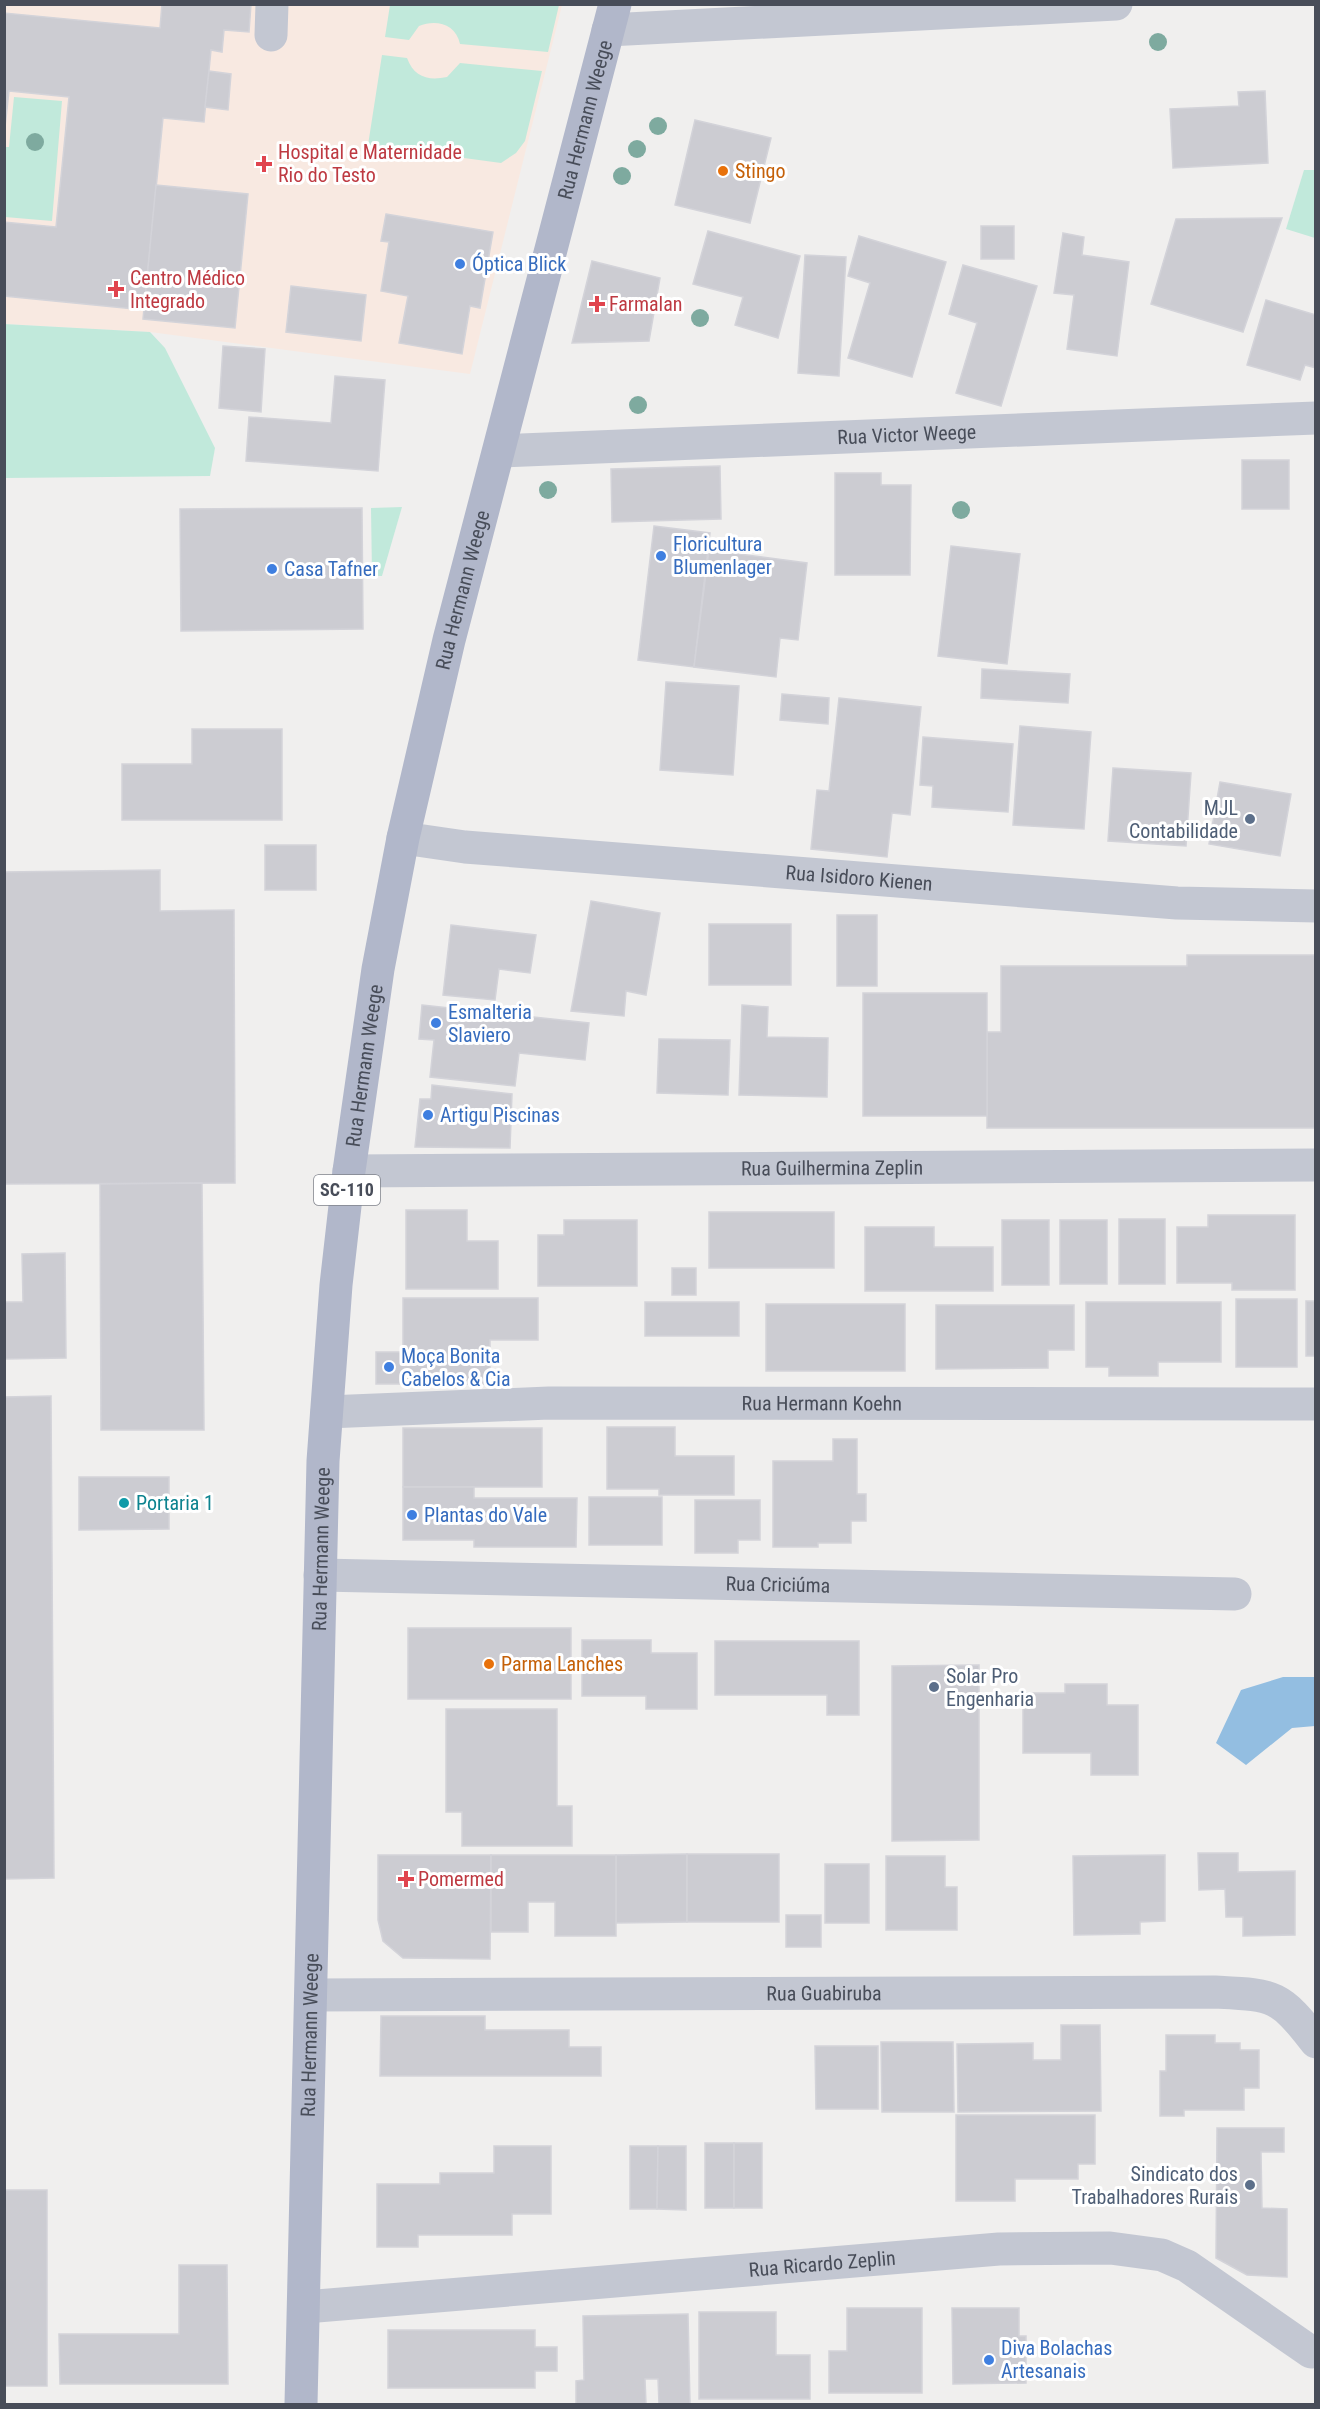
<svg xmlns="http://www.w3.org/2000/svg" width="1320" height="2409" font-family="'Roboto Condensed',sans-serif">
<rect width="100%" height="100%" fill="#f0efee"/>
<path fill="#f8e9e1" d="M4,5H562L470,374L150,332L5,324Z"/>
<g fill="#c1e9db">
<path d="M390,5V4L559,5L548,52L460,44C456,24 436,19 419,26L409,40L385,37Z"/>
<path d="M382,55L407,58C414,77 428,81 447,77L460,63L542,71L525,141L516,153L501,163L368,145Z"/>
<path d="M14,97L62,101L52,221L5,217V147H9Z"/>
<path d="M1304,170H1315V238L1286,229Z"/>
<path d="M4,324L150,332L165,348L215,448L210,476L5,478Z"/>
<path d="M402,507L382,576H372L371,508Z"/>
</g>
<path fill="#93bee1" d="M1283,1677H1315V1726L1292,1728L1246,1765L1216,1743L1241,1690Z"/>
<g fill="#ccccd2" stroke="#d3d3d9" stroke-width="1.5">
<path d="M162,4H251L249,32L224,30L222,52L211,50L204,122L163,118L144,310L4,296V222L56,227L69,97L9,91L4,136V13L160,28Z"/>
<path d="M209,71L231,74L228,110L205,107Z"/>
<path d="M1265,91L1268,163L1173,168L1170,109L1239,106L1238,92Z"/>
<path d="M695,120L771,138L750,223L675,205Z"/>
<path d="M156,185L248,194L235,328L143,319Z"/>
<path d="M386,214L493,232L480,308L470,306L462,354L399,343L408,296L381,291L389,242L381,241Z"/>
<path d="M1282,218L1243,332L1151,304L1176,219Z"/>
<rect x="981" y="226" width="33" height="33"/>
<path d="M708,231L800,256L778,338L735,325L743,297L693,284Z"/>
<path d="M1063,233L1084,237L1082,255L1129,262L1117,356L1067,349L1074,295L1054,293Z"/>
<path d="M859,236L946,262L912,377L848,358L870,283L848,276Z"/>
<path d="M805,255L846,257L839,376L798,373Z"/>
<path d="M592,261L660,278L649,341L572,343Z"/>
<path d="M963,265L1037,286L1001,406L956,393L977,323L949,314Z"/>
<path d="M291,286L366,295L361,341L286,332Z"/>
<path d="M1266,300L1316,315V368L1305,365L1300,380L1247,365Z"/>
<path d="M223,346L265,349L261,412L219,408Z"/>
<path d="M335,376L385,380L378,471L246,461L249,417L331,423Z"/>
<rect x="1242" y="460" width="47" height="49"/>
<path d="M720,466L721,519L612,522L611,469Z"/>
<path d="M835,473H881V485H911L910,575H835Z"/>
<path d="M362,508L363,629L181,631L180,509Z"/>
<path d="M654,526L710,533L694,667L638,660Z"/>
<path d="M951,546L1020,554L1007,664L938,656Z"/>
<path d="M709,550L807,563L798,640L780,638L776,677L694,667Z"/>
<path d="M982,669L1070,674L1068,703L981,698Z"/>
<path d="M666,682L739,686L733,775L660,770Z"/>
<path d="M782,694L829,698L828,724L780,720Z"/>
<path d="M839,698L921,707L910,815L892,813L887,857L811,849L817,790L829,791Z"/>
<path d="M1020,726L1091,732L1084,829L1013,825Z"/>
<path d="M192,729H282V820H122V764H192Z"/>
<path d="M923,737L1013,744L1008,812L932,807L933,786L920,785Z"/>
<path d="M1113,768L1191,773L1186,846L1108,841Z"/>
<path d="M1220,782L1291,794L1280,856L1209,844Z"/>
<rect x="265" y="845" width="51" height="45"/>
<path d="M160,870V911L234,910L235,1183L4,1184V872Z"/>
<path d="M591,901L660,913L646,995L626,991L624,1016L571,1011Z"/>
<rect x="837" y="915" width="40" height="71"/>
<rect x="709" y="924" width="82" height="61"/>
<path d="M451,925L536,935L530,973L499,969L495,1000L443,995Z"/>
<path d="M1187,955H1316V1128H987V1032H1001V966H1187Z"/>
<rect x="863" y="993" width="124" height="123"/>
<path d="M422,1005L589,1023L585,1060L519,1053L515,1086L430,1077L434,1040L419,1039Z"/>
<path d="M742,1005L768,1007L767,1037L828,1038L827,1097L739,1095Z"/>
<path d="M659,1039L730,1040L728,1095L657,1093Z"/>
<path d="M432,1085L512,1094L510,1148L415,1147L420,1099H431Z"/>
<path d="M202,1183L204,1430H101L100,1184Z"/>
<path d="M406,1210H467V1241H498V1289H406Z"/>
<rect x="709" y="1212" width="125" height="56"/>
<path d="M1208,1215H1295V1290H1232V1283H1177V1227H1208Z"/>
<rect x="1119" y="1219" width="46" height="65"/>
<path d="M564,1220H637V1286H538V1235H564Z"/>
<rect x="1002" y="1220" width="47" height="65"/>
<rect x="1060" y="1220" width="47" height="64"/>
<path d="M865,1227H934V1247H993V1291H865Z"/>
<path d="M65,1253L66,1358L5,1359L4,1302H23L22,1254Z"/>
<rect x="672" y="1268" width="24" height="27"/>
<path d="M403,1298H538V1340H490V1384H376V1352H403Z"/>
<rect x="1236" y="1299" width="61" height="68"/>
<rect x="1306" y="1301" width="10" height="55"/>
<rect x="645" y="1302" width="94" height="34"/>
<path d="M1086,1302H1221V1362H1158V1376H1109V1367H1086Z"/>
<rect x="766" y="1304" width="139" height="67"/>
<path d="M936,1305H1074V1350H1048V1368L936,1369Z"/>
<path d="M51,1396L54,1878L4,1879V1397Z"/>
<path d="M607,1427H675V1456H734V1495H659V1489H607Z"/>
<rect x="403" y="1428" width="139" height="59"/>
<path d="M833,1439H857V1494H866V1521H851V1543H818V1547H773V1461H833Z"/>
<path d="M79,1477H169V1529L79,1530Z"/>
<path d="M403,1487H474V1498H577L576,1547H474V1540H403Z"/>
<rect x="589" y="1497" width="73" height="48"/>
<path d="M695,1500H760V1540H738V1553H695Z"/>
<rect x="408" y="1628" width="163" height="71"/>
<path d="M582,1640H651V1653H697V1709H646V1696H582Z"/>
<path d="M715,1641H859V1715H827V1695H715Z"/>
<path d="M979,1665V1840L892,1841V1666Z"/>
<path d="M1065,1684H1107V1705H1138V1775H1091V1753H1023V1693H1065Z"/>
<path d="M446,1709H557V1806H572V1846H462V1812H446Z"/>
<path d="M1198,1853H1238V1872L1295,1871V1935L1243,1936V1917H1226L1225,1889L1199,1890Z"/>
<path d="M687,1854V1922L616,1923V1855Z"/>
<rect x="687" y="1854" width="92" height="68"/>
<path d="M378,1855H491L490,1959L403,1958L383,1941L378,1920Z"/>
<path d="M491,1855H616V1936H555V1902H528V1932H491Z"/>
<path d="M1165,1855V1921L1140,1922V1934L1074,1935L1073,1856Z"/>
<path d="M886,1856H945V1887H957V1930H886Z"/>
<rect x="825" y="1864" width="44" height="59"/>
<rect x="786" y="1915" width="35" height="32"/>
<path d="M381,2016H485V2030H569V2047H601V2076H380Z"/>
<path d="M1061,2025H1100L1101,2111L958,2112L957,2044L1033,2043V2060H1061Z"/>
<path d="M1166,2035H1215V2043H1240V2050H1259V2088H1244V2110H1184V2116H1160V2071H1166Z"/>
<path d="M881,2042H953L954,2112H882Z"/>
<path d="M815,2046H878V2109H816Z"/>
<path d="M956,2115H1095V2164H1078V2179H1015V2201H956Z"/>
<path d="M1217,2128H1284V2152H1261L1262,2208L1287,2209V2277L1247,2275L1216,2258Z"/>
<rect x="705" y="2143" width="29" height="65"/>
<rect x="734" y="2143" width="28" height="65"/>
<path d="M494,2146H551V2214H512V2235H418V2247H377V2184H440V2173H494Z"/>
<path d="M630,2146H658L657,2209H630Z"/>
<path d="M658,2146H686V2210L657,2209Z"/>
<rect x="4" y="2190" width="43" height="196"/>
<path d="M179,2265H227L228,2384H60L59,2334H179Z"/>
<path d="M847,2308H922V2393H829V2351H847Z"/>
<path d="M952,2308H1019V2336H1026V2383L953,2384Z"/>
<path d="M699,2312H776V2355H810V2399H699Z"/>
<path d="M688,2314L690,2404H659L658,2379H645L646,2404H576V2381L584,2380L583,2316Z"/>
<path d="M388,2330H535V2347H557V2371H535V2388H388Z"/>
</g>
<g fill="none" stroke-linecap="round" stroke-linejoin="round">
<g stroke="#c3c7d2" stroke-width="33">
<path d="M608,30L1116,4"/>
<path d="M271,35L272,4"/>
<path id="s1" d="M499,451L1316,418"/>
<path id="s2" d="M403,838L465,847L1177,903L1316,906"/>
<path id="s3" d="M349,1171L1316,1165"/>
<path id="s4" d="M327,1412L549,1403L1316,1404"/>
<path id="s5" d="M320,1575L1235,1594"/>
<path id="s6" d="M312,1995L1215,1992C1274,1995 1279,1994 1316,2042"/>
<path id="s7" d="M305,2307L999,2249L1110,2248L1162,2255L1187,2266L1311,2352"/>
</g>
<path stroke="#b1b7ca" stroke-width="33" id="s8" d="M301,2404L323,1461L336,1285L349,1171L378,969L403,838L449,640L615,4"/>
</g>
<g fill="#7eaa9f">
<circle cx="1158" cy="42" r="9"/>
<circle cx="658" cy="126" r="9"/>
<circle cx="35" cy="142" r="9"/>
<circle cx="637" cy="149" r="9"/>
<circle cx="622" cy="176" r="9"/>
<circle cx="700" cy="318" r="9"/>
<circle cx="638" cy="405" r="9"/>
<circle cx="548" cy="490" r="9"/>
<circle cx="961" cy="510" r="9"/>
</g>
<g fill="#e0444e" stroke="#fff" stroke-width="2">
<path d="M261 155h6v6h6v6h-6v6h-6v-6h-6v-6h6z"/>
<path d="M113 280h6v6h6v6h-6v6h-6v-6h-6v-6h6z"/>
<path d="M594 295h6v6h6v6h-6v6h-6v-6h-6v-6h6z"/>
<path d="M403 1870h6v6h6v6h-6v6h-6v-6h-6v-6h6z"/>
</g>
<g fill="#e8710a" stroke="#fff" stroke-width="2">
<circle cx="723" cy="171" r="6"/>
<circle cx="489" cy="1664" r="6"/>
</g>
<g fill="#3f7fe0" stroke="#fff" stroke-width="2">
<circle cx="460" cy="264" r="6"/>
<circle cx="661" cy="556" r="6"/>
<circle cx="272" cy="569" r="6"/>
<circle cx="436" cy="1023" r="6"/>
<circle cx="428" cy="1115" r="6"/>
<circle cx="389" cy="1367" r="6"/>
<circle cx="412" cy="1515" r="6"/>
<circle cx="989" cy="2360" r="6"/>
</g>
<g fill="#5c6f8a" stroke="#fff" stroke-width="2">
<circle cx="1250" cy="819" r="6"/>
<circle cx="934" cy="1687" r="6"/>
<circle cx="1250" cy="2185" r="6"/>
</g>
<circle fill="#0f9aa8" stroke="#fff" stroke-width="2" cx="124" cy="1503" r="6"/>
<g text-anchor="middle" stroke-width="6" stroke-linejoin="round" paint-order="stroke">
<rect fill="#fff" stroke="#7f828b" stroke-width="1.5" x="314" y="1175" width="66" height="30" rx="4.5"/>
<g font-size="18" font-weight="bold" fill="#484d59">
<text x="347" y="1196">SC-110</text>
</g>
<g font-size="20" fill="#484d59" stroke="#fff">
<text dy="7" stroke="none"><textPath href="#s8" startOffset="2313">Rua Hermann Weege</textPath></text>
<text dy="7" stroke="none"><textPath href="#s1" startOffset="408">Rua Victor Weege</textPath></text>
<text dy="7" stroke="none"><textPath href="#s8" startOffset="1827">Rua Hermann Weege</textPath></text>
<text dy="7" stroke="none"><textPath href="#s2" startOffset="458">Rua Isidoro Kienen</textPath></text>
<text dy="7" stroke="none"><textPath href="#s8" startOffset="1341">Rua Hermann Weege</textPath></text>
<text dy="7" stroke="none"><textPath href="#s3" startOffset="483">Rua Guilhermina Zeplin</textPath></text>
<text dy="7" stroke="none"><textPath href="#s4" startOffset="495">Rua Hermann Koehn</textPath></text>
<text dy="7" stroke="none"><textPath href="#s8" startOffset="855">Rua Hermann Weege</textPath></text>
<text dy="7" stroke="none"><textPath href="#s5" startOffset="458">Rua Criciúma</textPath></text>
<text dy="7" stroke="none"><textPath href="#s6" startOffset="512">Rua Guabiruba</textPath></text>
<text dy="7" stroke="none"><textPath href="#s8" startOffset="369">Rua Hermann Weege</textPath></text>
<text dy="7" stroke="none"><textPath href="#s7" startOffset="519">Rua Ricardo Zeplin</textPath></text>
</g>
<g font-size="20" fill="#be3a42" stroke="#fff" text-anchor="start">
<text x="278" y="159">Hospital e Maternidade<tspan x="278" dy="23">Rio do Testo</tspan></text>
<text x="130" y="285">Centro Médico<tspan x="130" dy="23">Integrado</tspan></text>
<text x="609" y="311">Farmalan</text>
<text x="418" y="1886">Pomermed</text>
</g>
<g font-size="20" fill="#c56008" stroke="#fff" text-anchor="start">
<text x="735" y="178">Stingo</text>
<text x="501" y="1671">Parma Lanches</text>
</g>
<g font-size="20" fill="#366cbe" stroke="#fff" text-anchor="start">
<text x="472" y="271">Óptica Blick</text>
<text x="673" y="551">Floricultura<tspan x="673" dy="23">Blumenlager</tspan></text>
<text x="284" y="576">Casa Tafner</text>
<text x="448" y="1019">Esmalteria<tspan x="448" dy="23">Slaviero</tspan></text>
<text x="440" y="1122">Artigu Piscinas</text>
<text x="401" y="1363">Moça Bonita<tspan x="401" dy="23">Cabelos &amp; Cia</tspan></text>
<text x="424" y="1522">Plantas do Vale</text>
<text x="1001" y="2355">Diva Bolachas<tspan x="1001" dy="23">Artesanais</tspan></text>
</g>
<g font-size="20" fill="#4e5e75" stroke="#fff" text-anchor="end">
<text x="1238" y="815">MJL<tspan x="1238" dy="23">Contabilidade</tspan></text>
<text x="946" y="1683" text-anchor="start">Solar Pro<tspan x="946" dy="23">Engenharia</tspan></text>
<text x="1238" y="2181">Sindicato dos<tspan x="1238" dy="23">Trabalhadores Rurais</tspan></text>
</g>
<g font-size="20" fill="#0d838f" stroke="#fff" text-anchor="start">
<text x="136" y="1510">Portaria 1</text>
</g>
</g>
<rect width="1320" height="2409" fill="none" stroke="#484d59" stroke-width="12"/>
</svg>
